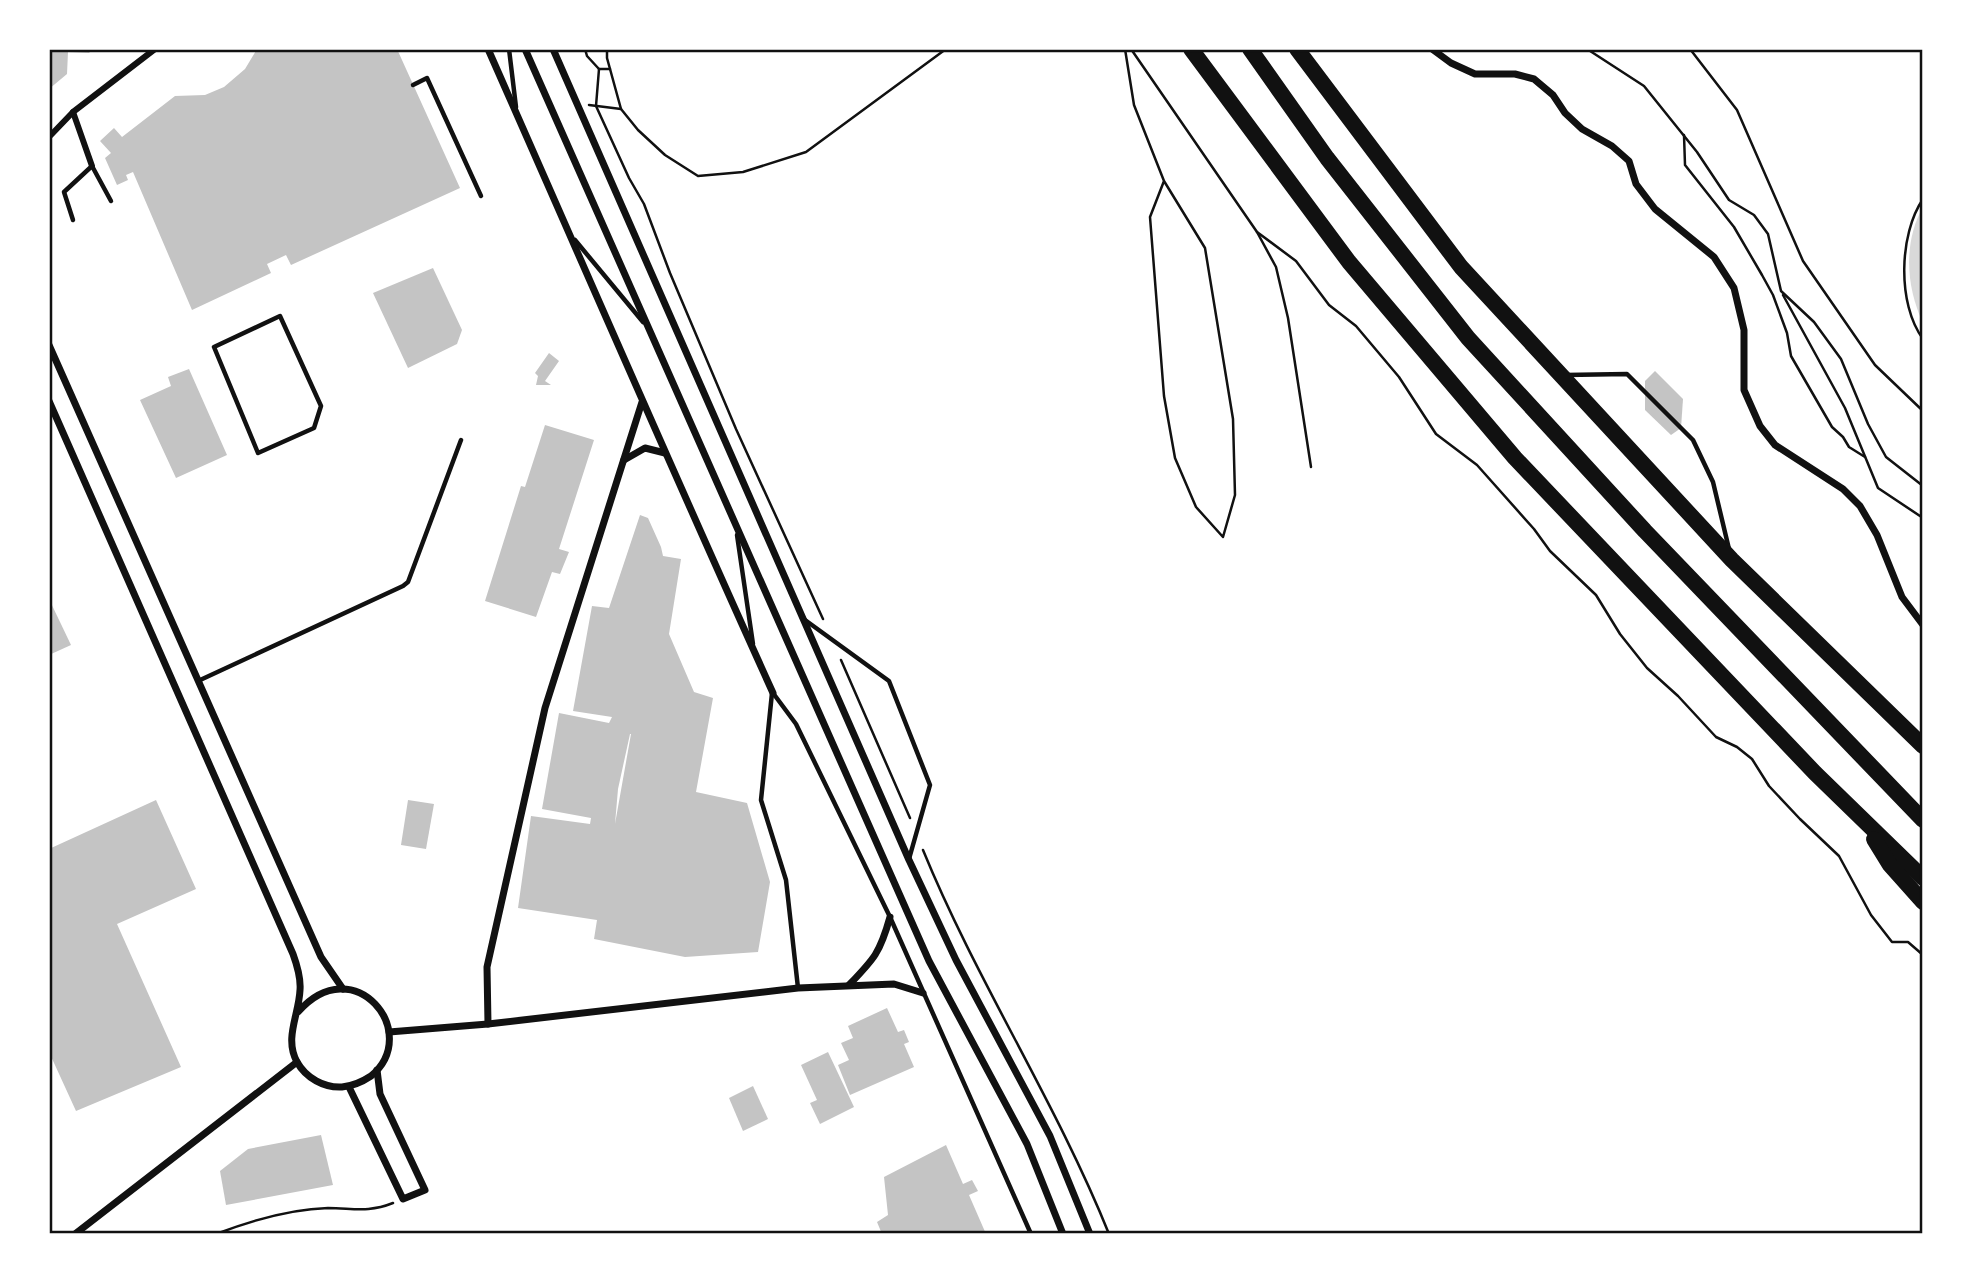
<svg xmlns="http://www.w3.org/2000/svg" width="1972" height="1283" font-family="'Crimson Pro',serif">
<rect width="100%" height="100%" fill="#fff"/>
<path fill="#d9d9d9" d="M1923,207V323C1906,287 1903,242 1923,207Z"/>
<g fill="#c4c4c4" fill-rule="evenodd">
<path d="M49,49H93L89,53L68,52L67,74L49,89Z"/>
<path d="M257,49H397L460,188L291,265L286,255L267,264L271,273L192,310L133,172L126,175L128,180L117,185L105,158L111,153L100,141L114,128L122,137L175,96L205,95L224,87L245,69Z"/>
<path d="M433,268L462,330L457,344L408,368L373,293Z"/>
<path d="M549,353L559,361L545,381L551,385H536L538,376L535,373Z"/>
<path d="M189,369L227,455L176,478L140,400L171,386L168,377Z"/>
<path d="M1655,371L1683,399L1681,428L1671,435L1645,410V381Z"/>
<path d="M545,425L594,440L559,549L569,552L560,574L552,572L536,617L485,601L521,486L525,487Z"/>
<path d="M640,515L648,518L661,547L663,556L681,559L669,634L694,692L713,698L696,792L747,803L770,882L758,952L685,957L594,939L597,920L518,908L531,816L590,824L591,818L542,809L559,713L609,723L612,717L573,711L592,606L609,608ZM630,734H631L615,824L618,789Z"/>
<path d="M49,599L71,645L49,655Z"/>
<path d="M156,800L196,889L117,924L181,1067L76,1111L49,1052V849Z"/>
<path d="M408,800L434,804L426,849L401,845Z"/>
<path d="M887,1008L898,1032L904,1030L909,1042L904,1044L914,1067L850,1095L838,1065L849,1060L841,1043L853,1038L848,1026Z"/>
<path d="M828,1052L854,1107L820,1124L810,1103L817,1100L801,1065Z"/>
<path d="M753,1086L768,1119L743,1131L729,1098Z"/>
<path d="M321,1135L333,1185L226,1205L220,1171L248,1149Z"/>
<path d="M946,1145L963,1184L972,1180L978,1191L969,1195L986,1234H882L877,1222L888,1215L884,1177Z"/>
</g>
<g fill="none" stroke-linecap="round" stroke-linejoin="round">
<g stroke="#111" stroke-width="2.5">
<path d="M585,49L587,56L599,69H610"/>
<path d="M607,49V58L621,109"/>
<path d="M1125,49L1134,105L1164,181L1205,248L1233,419L1235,495L1223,537L1196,507L1175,458L1164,396L1150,217L1164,181"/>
<path d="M1131,49L1257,232L1276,267L1288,318L1311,467"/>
<path d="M1587,49L1644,86L1697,152L1729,200L1754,215L1768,234L1781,291L1814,322L1841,359L1868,424L1886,457L1923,486"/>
<path d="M1690,49L1737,110L1803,261L1875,365L1923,411"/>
<path d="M599,69L596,106L629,178L644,204L670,273L736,429L823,619"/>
<path d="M589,105L621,109L638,130L665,155L698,176L743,172L806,152L946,49"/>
<path d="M1684,135L1685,165L1734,227L1762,275L1773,295L1787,333L1791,356L1832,427L1843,437L1849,447L1865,457"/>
<path d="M1923,199C1899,234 1897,304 1923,339"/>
<path d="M1257,232L1296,261L1329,305L1356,326L1399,377L1436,434L1477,465L1534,529L1550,551L1596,595L1620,634L1647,668L1678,696L1716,737L1737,747L1752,759L1769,786L1800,819L1839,856L1871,915L1892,942H1908L1923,955"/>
<path d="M1783,295L1845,408L1878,488L1923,518"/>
<path d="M841,660L910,818"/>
<path d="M923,850C977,982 1056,1102 1109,1234"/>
<path d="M216,1234C250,1221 291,1209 328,1208C353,1208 368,1213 393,1203"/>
</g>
<g stroke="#111" stroke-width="4.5">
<path d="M509,49L516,107"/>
<path d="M413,85L427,78L481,196"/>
<path d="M73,220L64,192L92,166L111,201"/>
<path d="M575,240L643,322"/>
<path d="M280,316L321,406L314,428L258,453L214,347Z"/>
<path d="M1565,375L1627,374L1693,440L1713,482L1729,549"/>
<path d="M737,535L753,644"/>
<path d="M805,620L889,681L930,785L909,859"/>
<path d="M198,681L403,586L408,582L461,440"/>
<path d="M772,693L761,800L786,880L798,988"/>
<path d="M773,693L796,724L890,917L1031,1234"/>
</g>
<g stroke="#111" stroke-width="6">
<path d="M73,112L92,166"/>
<path d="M49,137L73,112L155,49"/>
</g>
<g stroke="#111" stroke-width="7">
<path d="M488,49C583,264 676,479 773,693"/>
<path d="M525,49L929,961L1027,1144L1063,1234"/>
<path d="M553,49L909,860L956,960L1050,1136L1090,1234"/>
<path d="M1432,49L1451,63L1475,74H1515L1534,79L1553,95L1565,113L1582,129L1612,146L1629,161L1636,184L1655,209L1714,257L1734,288L1744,330V390L1760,426L1775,445L1843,489L1860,506L1877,535L1902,597L1923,625"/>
<path d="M49,345L321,957L343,989"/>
<path d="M49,401L293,954C297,965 301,978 300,990C299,1015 284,1038 297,1062C306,1078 324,1088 342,1087C353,1086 362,1082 371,1076C423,1033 354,948 298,1012"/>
<path d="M624,460L645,448L665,453"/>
<path d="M849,985C874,959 880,953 890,917"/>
<path d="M488,1024L487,967L545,708L642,402"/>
<path d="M389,1032L488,1024L798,988L894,984L923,993"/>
<path d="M349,1087L403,1199L425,1190L380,1094L377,1070"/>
<path d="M75,1234L297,1062"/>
</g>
<g stroke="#111" stroke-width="16">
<path d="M1191,49L1349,262L1515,458L1815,773L1923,878"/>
<path d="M1250,49L1327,158L1468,338L1645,531L1923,820"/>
<path d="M1297,49L1461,267L1732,560L1923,746"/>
<path d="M1874,839L1890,865L1923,902"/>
</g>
</g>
<rect width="1972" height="1283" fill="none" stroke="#ffffff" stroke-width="102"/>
<rect x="51" y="51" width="1870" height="1181" fill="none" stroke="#111" stroke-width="2.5"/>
</svg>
